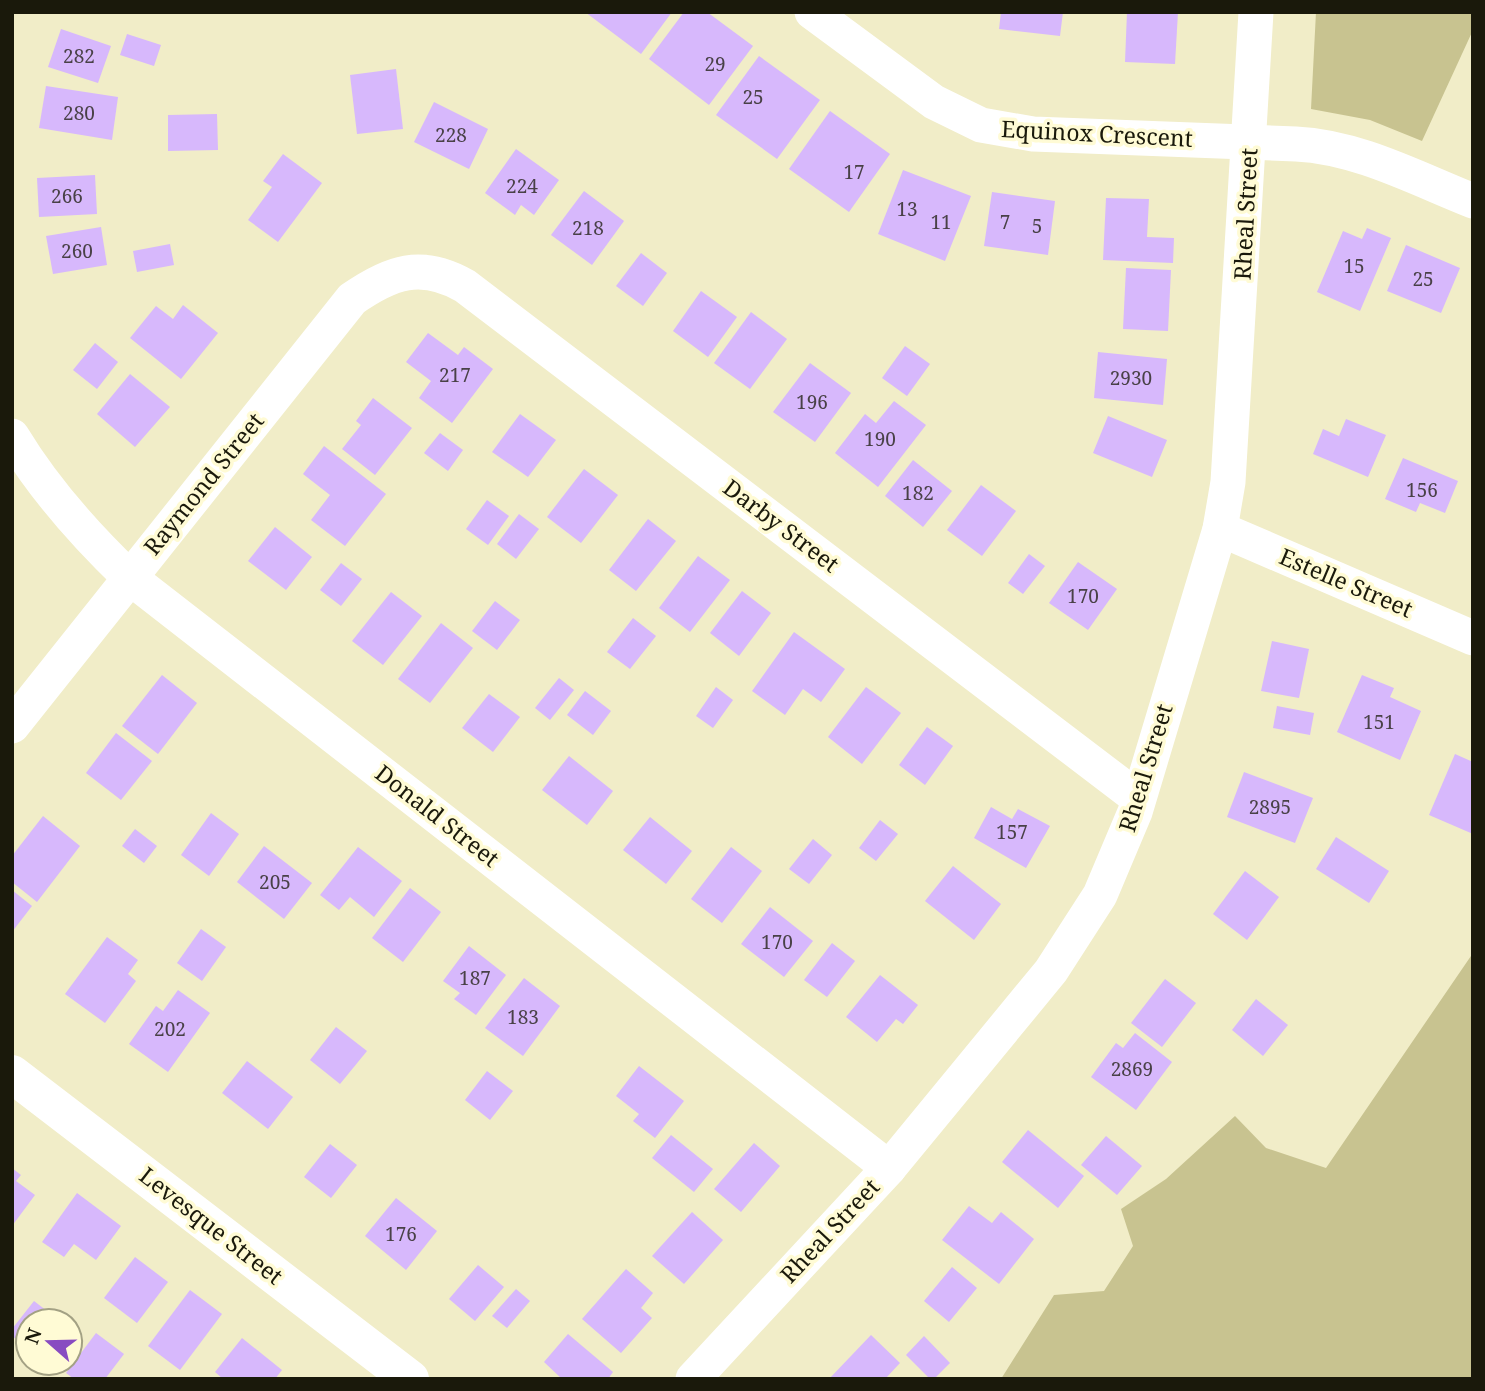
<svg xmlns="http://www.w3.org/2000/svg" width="1485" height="1391" font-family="'Noto Serif',serif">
<rect width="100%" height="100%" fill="#f1edc8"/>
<g fill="#c8c390">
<path d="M1316,12H1473V30L1422,141L1370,120L1311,109Z"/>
<path d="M1473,953V1379H1001L1054,1295L1104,1291L1133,1246L1121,1209L1166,1179L1235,1116L1266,1148L1326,1168Z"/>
</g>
<g fill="#d7b8fc">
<path d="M585,12H672L641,54Z"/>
<path d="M684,12H707L753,46L709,105L649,59Z"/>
<path d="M1001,12H1063L1060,36L999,29Z"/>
<path d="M1127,12H1178L1175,64L1125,62Z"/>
<path d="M61,29L111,46L98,83L48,67Z"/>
<path d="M127,34L161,45L154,66L120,55Z"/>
<path d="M759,56L820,100L777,159L716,115Z"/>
<path d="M396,69L403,129L357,134L350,75Z"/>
<path d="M46,86L118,97L112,140L39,128Z"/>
<path d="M434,102L488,129L469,169L414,142Z"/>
<path d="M830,111L890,154L849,212L789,169Z"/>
<path d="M217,114L218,150L168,151V115Z"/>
<path d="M516,149L559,180L534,215L521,205L515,215L485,193Z"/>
<path d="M283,154L322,183L278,242L248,220L272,187L263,181Z"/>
<path d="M903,170L971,196L945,261L878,234Z"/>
<path d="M95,175L97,214L39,217L37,178Z"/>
<path d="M584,191L624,221L592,265L551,235Z"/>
<path d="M992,192L1055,201L1048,255L984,246Z"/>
<path d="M1106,198L1149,199L1147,237L1174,238L1173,263L1103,260Z"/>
<path d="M101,227L107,265L53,274L46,236Z"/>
<path d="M1367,228L1391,238L1360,311L1317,292L1343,231L1362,239Z"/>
<path d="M170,244L174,265L137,272L133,251Z"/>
<path d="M1406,245L1460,268L1441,313L1387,291Z"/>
<path d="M641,253L667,273L643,306L616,286Z"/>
<path d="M1126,268L1171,270L1168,331L1123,329Z"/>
<path d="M701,291L737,317L708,357L673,331Z"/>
<path d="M183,305L218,333L181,379L130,338L156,306L173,319Z"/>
<path d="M751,312L787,339L750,389L714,363Z"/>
<path d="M428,333L458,355L464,347L493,369L452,423L419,398L431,381L406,362Z"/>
<path d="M95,343L118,362L97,389L73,370Z"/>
<path d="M905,346L930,364L907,396L882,378Z"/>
<path d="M1098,352L1167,359L1163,405L1094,398Z"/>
<path d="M810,363L851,393L815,442L773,412Z"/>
<path d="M130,374L170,407L135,447L97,414Z"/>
<path d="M373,398L412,428L375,475L342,449L361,425L356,421Z"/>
<path d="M894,401L926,425L878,487L835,453L865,414L876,423Z"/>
<path d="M520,414L556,440L528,477L492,452Z"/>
<path d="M1108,416L1167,440L1152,477L1093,453Z"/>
<path d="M1346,419L1386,435L1368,477L1313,454L1323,429L1339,436Z"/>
<path d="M440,433L463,450L448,471L424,453Z"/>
<path d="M324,446L386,494L345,546L311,520L330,495L303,474Z"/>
<path d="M1403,458L1458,481L1445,513L1420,503L1416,512L1385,499Z"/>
<path d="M913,460L952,491L923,527L885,496Z"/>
<path d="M584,469L618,495L581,543L547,517Z"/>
<path d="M981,485L1016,511L982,556L947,530Z"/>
<path d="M487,500L509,516L488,545L466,529Z"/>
<path d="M519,514L539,529L516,559L497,544Z"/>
<path d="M648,519L676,541L636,591L609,570Z"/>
<path d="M275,527L312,557L286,590L248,561Z"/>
<path d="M1029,554L1045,566L1023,594L1008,583Z"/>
<path d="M698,556L730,580L690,632L659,608Z"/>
<path d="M1078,562L1117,589L1088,630L1049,603Z"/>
<path d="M341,563L362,579L341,606L320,590Z"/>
<path d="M742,591L771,613L739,656L710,633Z"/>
<path d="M391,592L422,616L383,665L352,641Z"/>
<path d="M495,601L520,620L497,650L472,631Z"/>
<path d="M633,618L656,636L630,669L607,652Z"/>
<path d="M441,623L473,648L430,703L398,679Z"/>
<path d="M794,632L845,669L821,702L803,689L785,715L752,691Z"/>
<path d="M1272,641L1309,649L1299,698L1261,691Z"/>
<path d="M162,675L197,703L158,754L122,726Z"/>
<path d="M1362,675L1394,688L1390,697L1421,711L1400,760L1337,732Z"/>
<path d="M559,678L574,690L550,720L535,708Z"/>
<path d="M716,687L733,700L713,728L696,716Z"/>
<path d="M866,687L901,713L862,764L828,737Z"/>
<path d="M585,691L611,711L593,735L567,715Z"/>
<path d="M489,694L520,717L493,752L462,728Z"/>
<path d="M1277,706L1314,713L1310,735L1273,728Z"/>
<path d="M927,727L953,746L925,785L899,765Z"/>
<path d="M116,733L152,761L121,800L86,773Z"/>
<path d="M1455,754L1473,762V834L1429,815Z"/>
<path d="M569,756L613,791L587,825L542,790Z"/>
<path d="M1244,772L1313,798L1295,843L1227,817Z"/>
<path d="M991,807L1012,819L1018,809L1050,826L1026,868L974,838Z"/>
<path d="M211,813L239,834L209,876L181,855Z"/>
<path d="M43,816L80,846L37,902L12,882V856Z"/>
<path d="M650,817L692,851L666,884L623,850Z"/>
<path d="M880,820L898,834L876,861L859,848Z"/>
<path d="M135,829L157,846L144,863L122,846Z"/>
<path d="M1336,837L1389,871L1369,903L1316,869Z"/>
<path d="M813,839L832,855L809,884L789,869Z"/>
<path d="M264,846L312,883L284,919L237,882Z"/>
<path d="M358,847L402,881L374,917L350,897L339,910L320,895Z"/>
<path d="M731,847L762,871L722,923L691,899Z"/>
<path d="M953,866L1001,904L974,940L925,901Z"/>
<path d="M1245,871L1279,897L1247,940L1213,914Z"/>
<path d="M410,888L441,912L403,962L372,938Z"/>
<path d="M12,890L32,906L12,932Z"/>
<path d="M770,907L813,941L784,977L741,944Z"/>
<path d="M201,929L226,947L202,981L177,963Z"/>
<path d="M107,937L138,960L128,974L136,981L105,1023L65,994Z"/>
<path d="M832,943L855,961L827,997L804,980Z"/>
<path d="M469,946L506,975L476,1015L454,999L460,993L443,981Z"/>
<path d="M880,975L918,1005L903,1024L896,1019L877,1042L846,1017Z"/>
<path d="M524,978L560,1006L523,1056L485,1028Z"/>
<path d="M1165,979L1196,1003L1162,1047L1131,1023Z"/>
<path d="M178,990L210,1013L168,1072L129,1044L156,1006L163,1011Z"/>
<path d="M1256,999L1288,1025L1263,1056L1232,1030Z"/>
<path d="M336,1027L367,1051L340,1084L310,1060Z"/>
<path d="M1135,1033L1172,1062L1136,1110L1091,1077L1116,1043L1123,1048Z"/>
<path d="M247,1061L293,1097L268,1129L222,1093Z"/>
<path d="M639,1066L684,1101L655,1138L633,1121L639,1114L616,1096Z"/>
<path d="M487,1071L513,1091L490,1120L465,1100Z"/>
<path d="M1028,1130L1084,1176L1058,1208L1002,1162Z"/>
<path d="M671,1135L713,1169L694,1192L652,1158Z"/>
<path d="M1106,1136L1142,1166L1117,1195L1081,1165Z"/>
<path d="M754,1143L780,1166L741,1212L714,1189Z"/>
<path d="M330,1144L357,1165L331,1198L304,1177Z"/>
<path d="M12,1168L21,1175L16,1181L35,1195L12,1226Z"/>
<path d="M77,1193L121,1226L96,1260L74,1244L64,1257L42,1242Z"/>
<path d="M396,1198L437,1231L406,1270L365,1236Z"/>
<path d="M969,1206L992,1223L1001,1212L1034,1239L999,1284L942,1240Z"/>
<path d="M692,1212L723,1240L684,1284L652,1256Z"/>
<path d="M135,1257L168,1282L137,1323L104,1298Z"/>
<path d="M478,1265L504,1287L475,1321L449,1299Z"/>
<path d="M952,1267L977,1288L949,1322L924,1301Z"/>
<path d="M626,1269L653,1293L641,1308L652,1318L621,1353L582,1319Z"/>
<path d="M516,1289L530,1301L507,1328L492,1316Z"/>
<path d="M190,1290L222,1314L180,1370L148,1346Z"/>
<path d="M34,1301L60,1321H28V1348L12,1336V1329Z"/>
<path d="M96,1333L124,1354L105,1379H74L66,1373Z"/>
<path d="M568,1334L613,1372L608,1379H562L544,1362Z"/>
<path d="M871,1335L900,1363L885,1379H829Z"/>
<path d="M924,1336L950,1363L934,1379H930L906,1355Z"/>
<path d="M242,1338L282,1370L275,1379H223L215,1372Z"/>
</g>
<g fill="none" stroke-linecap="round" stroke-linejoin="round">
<g stroke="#fff" stroke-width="35">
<path d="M812,12L934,102L981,125L1033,134L1296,144C1358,147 1415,178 1473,201"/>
<path d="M12,436C44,489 84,534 129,577L889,1168"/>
<path d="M1220,529L1473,638"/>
<path d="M12,726L352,299C391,272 421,261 465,286L1138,798"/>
<path d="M693,1379L889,1168L1051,971L1100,895L1135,812L1220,529L1228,482L1256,12"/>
</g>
<path stroke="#fff" stroke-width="38" d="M12,1074L410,1379"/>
</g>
<g text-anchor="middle" stroke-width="7" stroke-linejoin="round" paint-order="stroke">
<g font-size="19" fill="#494147">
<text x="79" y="63">282</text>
<text x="715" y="71">29</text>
<text x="753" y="104">25</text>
<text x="79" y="120">280</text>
<text x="451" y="142">228</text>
<text x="854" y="179">17</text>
<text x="522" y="193">224</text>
<text x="67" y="203">266</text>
<text x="907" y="216">13</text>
<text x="941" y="229">11</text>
<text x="1005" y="229">7</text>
<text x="1037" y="233">5</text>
<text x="588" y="235">218</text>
<text x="77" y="258">260</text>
<text x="1354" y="273">15</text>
<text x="1423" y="286">25</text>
<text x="455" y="382">217</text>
<text x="1131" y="385">2930</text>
<text x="812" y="409">196</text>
<text x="880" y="446">190</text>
<text x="1422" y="497">156</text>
<text x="918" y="500">182</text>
<text x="1083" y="603">170</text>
<text x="1379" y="729">151</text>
<text x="1270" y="814">2895</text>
<text x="1012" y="839">157</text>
<text x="275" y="889">205</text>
<text x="777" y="949">170</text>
<text x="475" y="985">187</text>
<text x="523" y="1024">183</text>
<text x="170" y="1036">202</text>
<text x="1132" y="1076">2869</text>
<text x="401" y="1241">176</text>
</g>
<g font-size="23" fill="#1a190b" stroke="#fffbd5">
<text transform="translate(1097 134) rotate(3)" y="8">Equinox Crescent</text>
<text transform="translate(1246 214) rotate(-87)" y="8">Rheal Street</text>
<text transform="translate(204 484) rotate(-51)" y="8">Raymond Street</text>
<text transform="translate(781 526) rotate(37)" y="8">Darby Street</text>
<text transform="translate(1346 583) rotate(23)" y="8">Estelle Street</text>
<text transform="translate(1146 768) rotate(-73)" y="8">Rheal Street</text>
<text transform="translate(437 816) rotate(38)" y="8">Donald Street</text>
<text transform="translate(211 1226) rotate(38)" y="8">Levesque Street</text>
<text transform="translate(830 1231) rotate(-47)" y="8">Rheal Street</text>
</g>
</g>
<rect width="1485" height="1391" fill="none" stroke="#1a190b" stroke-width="28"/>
<g transform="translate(49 1342) rotate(290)"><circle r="33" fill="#fffbd5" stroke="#a3a184" stroke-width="2"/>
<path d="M0-5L12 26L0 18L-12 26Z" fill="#884bc1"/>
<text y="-10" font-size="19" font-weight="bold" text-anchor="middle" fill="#1a190b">N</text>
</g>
</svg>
